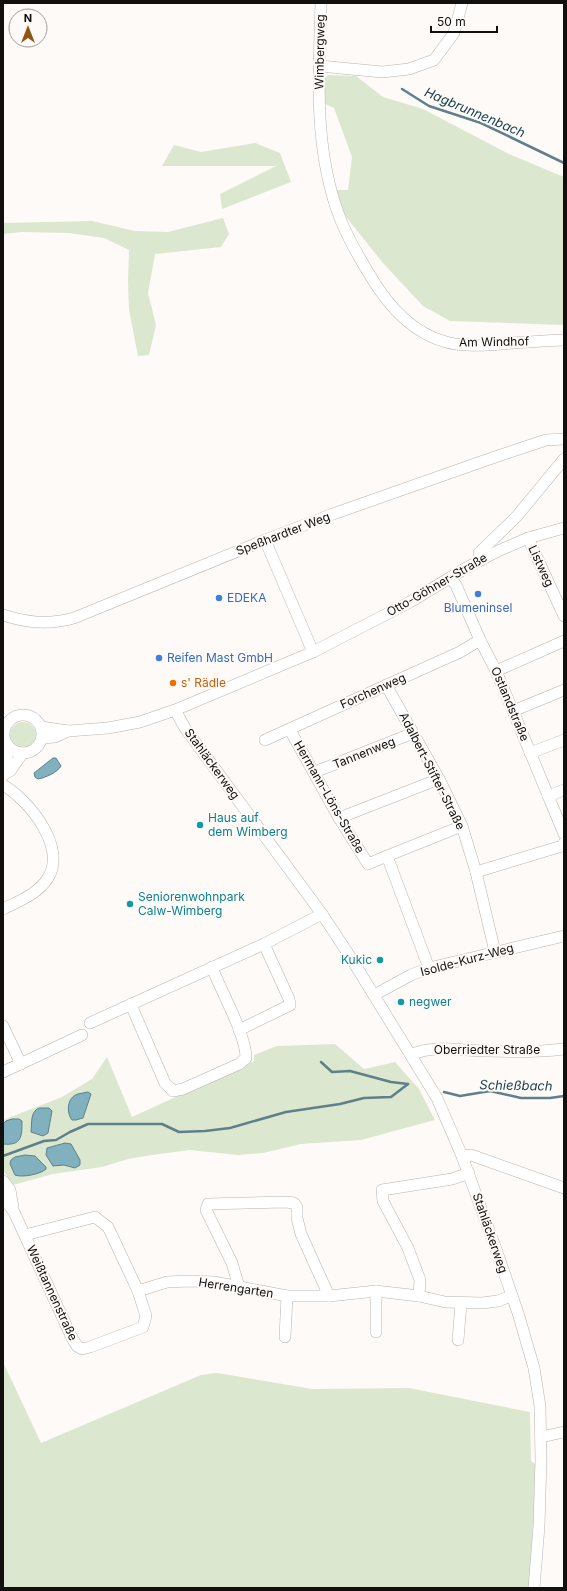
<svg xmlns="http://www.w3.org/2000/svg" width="567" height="1591" font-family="Inter,sans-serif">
<rect width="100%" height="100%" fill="#fefaf7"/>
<g fill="#dce7cf">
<path d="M328,75L356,76L383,97L423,109L509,154L564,177V325L450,321L423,306L382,262L343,213L335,190H348L352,157L334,108L323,103V81Z"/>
<path d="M255,143L280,153L291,182L222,209L220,194L276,166H162L174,145L201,152Z"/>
<path d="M223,218L229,234L221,247L155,254L148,293L156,325L149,355L138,356L129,310L128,282L129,250L104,238L69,233L22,232L3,234V223L92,221L135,231L168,232Z"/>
<circle cx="23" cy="735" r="13"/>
<path d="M335,1044L364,1069L395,1062L419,1089L435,1120L361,1140L301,1144L263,1153L238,1155L190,1150L152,1155L128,1159L102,1167L53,1174L13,1185L3,1170V1120L62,1097L92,1079L107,1057L132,1117L254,1061V1055L277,1046Z"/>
<path d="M3,1362L41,1443L201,1375L217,1373L312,1389L409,1388L530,1412L531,1461L535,1464L536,1476L529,1588H3Z"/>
</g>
<g fill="#81b0be" stroke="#5f808a">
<path d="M53,758H56L61,766C58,772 45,778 38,779L35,777L34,773Z"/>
<path d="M88,1092L91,1094L83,1118L76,1120H72C66,1112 67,1097 78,1094C81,1093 85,1093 88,1092Z"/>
<path d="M39,1108H49L52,1111L48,1133L43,1136L31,1132C32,1123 30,1112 39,1108Z"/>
<path d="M12,1119H19L22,1121C22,1136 22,1146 3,1144V1124L6,1121Z"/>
<path d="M65,1143L71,1144L80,1160V1165L75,1168L64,1165L53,1166L46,1155L47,1148Z"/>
<path d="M25,1155L35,1156L46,1167V1169C41,1174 22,1178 15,1175L10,1164L11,1160L15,1157Z"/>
</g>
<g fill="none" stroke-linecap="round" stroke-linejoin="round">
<g stroke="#5f808a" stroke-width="2.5">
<path d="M402,89L429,106L481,123L564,163"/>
<path d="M321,1062L332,1072L350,1071L391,1082L408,1084"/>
<path d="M444,1092L460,1096L490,1091L521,1098H550L564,1096"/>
<path d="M3,1156L44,1141L56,1140L70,1132L88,1124H162L179,1132L205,1131L230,1128L286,1112L340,1104L364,1098L391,1097L408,1084"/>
</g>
<g stroke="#b7b4b2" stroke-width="12">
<g id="minor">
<path d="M321,3C319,70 314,139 335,204C343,230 357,254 371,277C389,307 412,333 446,342C464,347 483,345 501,344C522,342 543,341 564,340"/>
<path d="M320,66L382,72L409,69L434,60L454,33L462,3"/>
<path d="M528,538L564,616"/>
<path d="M265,540L313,652"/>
<path d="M482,559L479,553L517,516L564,459"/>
<path d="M450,578L456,585L480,640L496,671L513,711L564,834"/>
<path d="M3,615C28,623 49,625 74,618L265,540L333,514L495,457L546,440L564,439"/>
<path d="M496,671L564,641"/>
<path d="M386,685L439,779L462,826L476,872L495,952"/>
<path d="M175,710L185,728L322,914L351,958L437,1098L462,1156L497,1252L518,1313L534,1368L540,1406L541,1459L539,1526L534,1588"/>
<path d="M513,711L564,690"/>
<circle cx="23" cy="734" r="19"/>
<path d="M41,727L68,731L108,728L140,722L175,710L313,652L410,602L466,568L498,551L528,538L564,528"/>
<path d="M290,730L339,818L368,864L387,856L429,968"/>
<path d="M42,738L55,737L68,731"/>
<path d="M265,740L460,652L480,640"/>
<path d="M530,753L564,740"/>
<path d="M315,772L413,733"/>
<path d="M4,774L10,771L23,753"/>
<path d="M3,776L9,747"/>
<path d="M3,785C29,800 67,847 48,878C38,894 19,901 3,909"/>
<path d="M548,796L564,790"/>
<path d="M339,818L439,779"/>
<path d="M387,856L462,826"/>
<path d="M476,872L562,846L564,843"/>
<path d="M374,995L411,975L429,968L564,936"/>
<path d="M131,1004L134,1012L165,1083L173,1091L183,1089L239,1064L246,1058C246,1034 221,992 212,967"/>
<path d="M90,1023L264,944L322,914"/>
<path d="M3,1026L21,1064"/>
<path d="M239,1030L290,1005L289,999L264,944"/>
<path d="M411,1055C432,1044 464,1051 487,1051C513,1052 539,1052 564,1049"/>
<path d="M3,1072L82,1035"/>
<path d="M462,1156L471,1155L564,1188"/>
<path d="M3,1181L10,1190L13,1208"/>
<path d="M3,1197L14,1212L72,1338L77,1346L82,1349L90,1347L143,1327L146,1316L138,1291L108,1227L95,1217L25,1235"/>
<path d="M239,1287L232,1263L206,1210L208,1204L286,1202L294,1203L297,1207V1218L301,1234L329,1296"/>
<path d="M138,1291L167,1282L189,1281L214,1282L287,1296H329L376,1291L419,1296L445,1302L482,1303L498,1301L511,1296"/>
<path d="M419,1296L420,1280L408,1248L383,1201L382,1190L452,1179L469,1173"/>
<path d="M376,1332V1291"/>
<path d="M285,1337L287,1296"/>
<path d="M458,1340L461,1303"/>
<path d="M541,1437L564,1432"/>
</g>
</g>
<use href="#minor" stroke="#fff" stroke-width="11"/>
</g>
<g fill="#3f7fe0" stroke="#fefaf7" stroke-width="1.5">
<circle cx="478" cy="594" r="4"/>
<circle cx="219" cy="598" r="4"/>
<circle cx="159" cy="658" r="4"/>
</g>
<circle fill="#e8710a" stroke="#fefaf7" stroke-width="1.5" cx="173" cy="683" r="4"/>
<g fill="#0f9aa8" stroke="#fefaf7" stroke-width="1.5">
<circle cx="200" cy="825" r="4"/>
<circle cx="130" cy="904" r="4"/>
<circle cx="380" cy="960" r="4"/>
<circle cx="401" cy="1002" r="4"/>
</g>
<g text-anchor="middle" stroke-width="4" stroke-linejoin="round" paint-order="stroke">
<g font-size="12" fill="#11100f" stroke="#fefaf7">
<text transform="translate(320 52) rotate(-89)" y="4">Wimbergweg</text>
<text transform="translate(494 342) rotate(-1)" y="4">Am Windhof</text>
<text transform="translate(283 534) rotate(-21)" y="4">Speßhardter Weg</text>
<text transform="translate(541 566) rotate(65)" y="4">Listweg</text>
<text transform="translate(437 585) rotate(-30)" y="4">Otto-Göhner-Straße</text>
<text transform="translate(373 691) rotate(-24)" y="4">Forchenweg</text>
<text transform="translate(510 704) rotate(67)" y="4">Ostlandstraße</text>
<text transform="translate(364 753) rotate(-22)" y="4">Tannenweg</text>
<text transform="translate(212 764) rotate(54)" y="4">Stahläckerweg</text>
<text transform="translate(432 771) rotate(63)" y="4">Adalbert-Stifter-Straße</text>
<text transform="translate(329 797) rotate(60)" y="4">Hermann-Löns-Straße</text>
<text transform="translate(467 960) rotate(-15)" y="4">Isolde-Kurz-Weg</text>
<text x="487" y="1054">Oberriedter Straße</text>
<text transform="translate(490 1233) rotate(71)" y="4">Stahläckerweg</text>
<text transform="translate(236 1288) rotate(9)" y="4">Herrengarten</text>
<text transform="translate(52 1293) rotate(65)" y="4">Weißtannenstraße</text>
</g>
<g font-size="12" fill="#366cbe" stroke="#fefaf7" text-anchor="start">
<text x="227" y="602">EDEKA</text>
<text x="478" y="612" text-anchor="middle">Blumeninsel</text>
<text x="167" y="662">Reifen Mast GmbH</text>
</g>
<g font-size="12" fill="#c56008" stroke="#fefaf7" text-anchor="start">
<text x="181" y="687">s' Rädle</text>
</g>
<g font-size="12" fill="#0d838f" stroke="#fefaf7" text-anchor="start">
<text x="208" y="822">Haus auf<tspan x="208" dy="14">dem Wimberg</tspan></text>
<text x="138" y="901">Seniorenwohnpark<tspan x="138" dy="14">Calw-Wimberg</tspan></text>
<text x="372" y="964" text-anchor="end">Kukic</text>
<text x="409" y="1006">negwer</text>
</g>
<g font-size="13" font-style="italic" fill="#18434e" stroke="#fefaf7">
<text transform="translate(475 112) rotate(23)" y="5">Hagbrunnenbach</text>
<text transform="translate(516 1085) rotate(1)" y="5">Schießbach</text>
</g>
</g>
<rect width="567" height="1591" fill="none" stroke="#11100f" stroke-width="8"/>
<g transform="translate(28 28)"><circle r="19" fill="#fefaf7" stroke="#9f9c9a"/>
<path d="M0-3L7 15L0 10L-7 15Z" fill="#905513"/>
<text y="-6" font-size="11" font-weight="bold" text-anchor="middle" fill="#11100f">N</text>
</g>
<path d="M431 26v6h66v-6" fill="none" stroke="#11100f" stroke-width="2"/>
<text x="437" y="26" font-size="12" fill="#11100f" stroke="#fefaf7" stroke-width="3" paint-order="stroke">50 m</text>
</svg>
